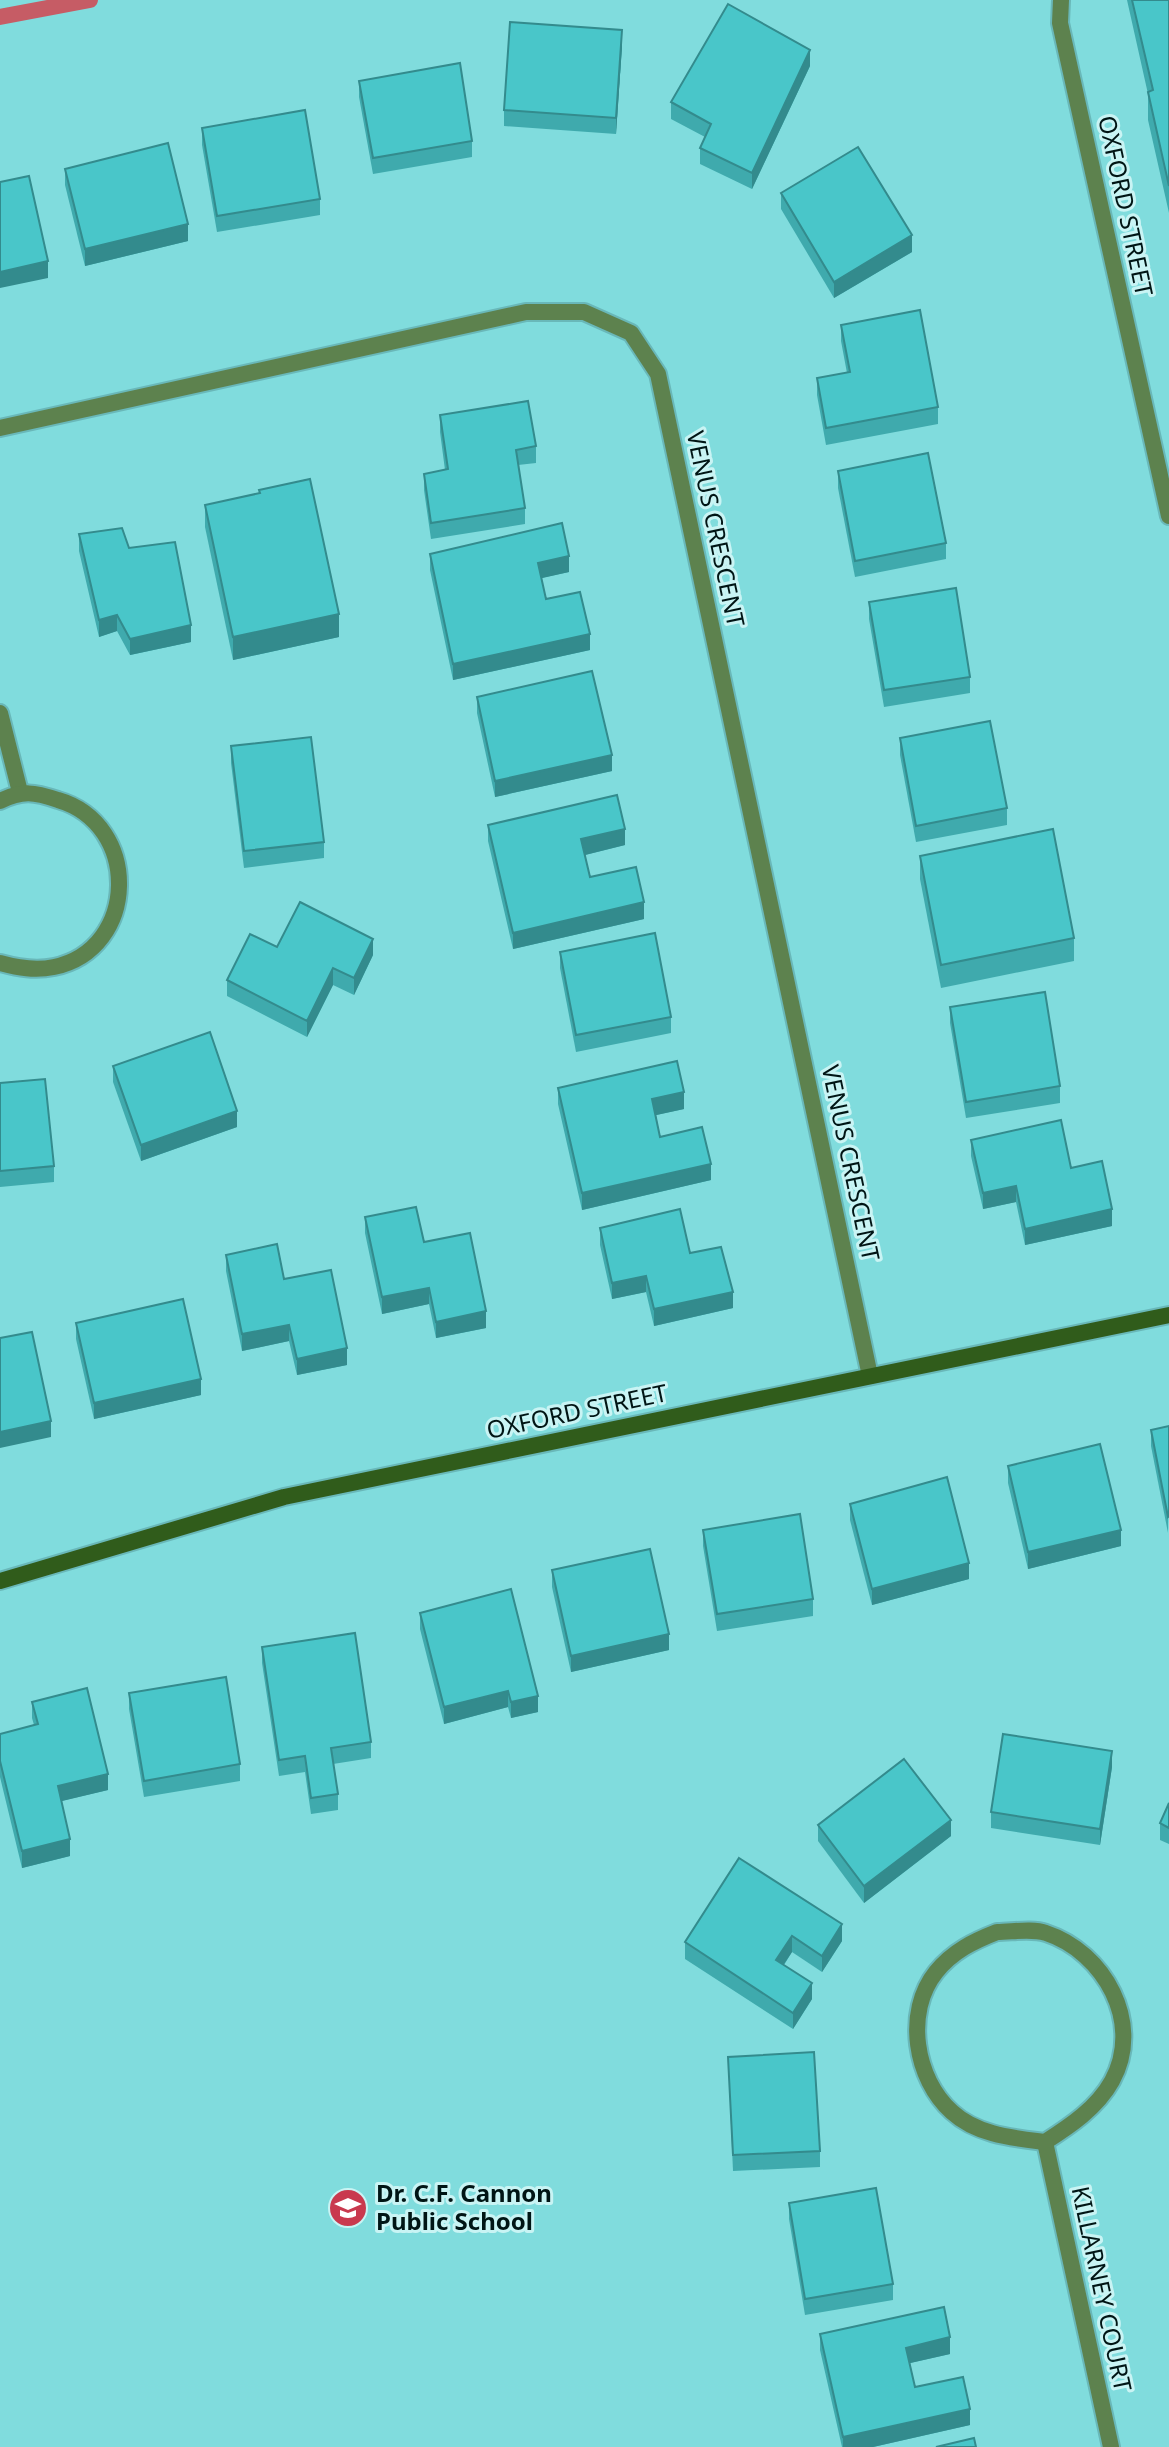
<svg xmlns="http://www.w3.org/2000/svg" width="1169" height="2447" font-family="'Noto Sans',sans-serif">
<rect width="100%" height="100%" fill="#80dcdd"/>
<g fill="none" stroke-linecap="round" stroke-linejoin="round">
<path stroke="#c65c65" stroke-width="16" d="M0,17L90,0"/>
<g stroke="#69b8b9" stroke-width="20">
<path id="lane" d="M1061,0L1060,23L1169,516"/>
</g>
<g stroke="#69b8b9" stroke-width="20">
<g id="street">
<path d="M0,428L526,312H584L631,333L658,374L870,1376"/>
<path d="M0,713L20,792"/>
<path d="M0,801C23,790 34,792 58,800C141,824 139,949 54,967C35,971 18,968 0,963"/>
<path d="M997,1932C1012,1932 1032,1928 1046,1933C1104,1952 1144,2023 1112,2081C1097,2108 1070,2126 1045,2142C1013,2138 977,2135 952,2112C915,2079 904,2012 936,1972C953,1951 974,1941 997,1932Z"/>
<path d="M1045,2142L1111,2447"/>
</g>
</g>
<g stroke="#69b8b9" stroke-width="20">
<path id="secondary" d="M0,1581L284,1497L1169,1315"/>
</g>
<use href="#lane" stroke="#5d824e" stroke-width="16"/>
<use href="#street" stroke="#5d824e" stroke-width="16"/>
<use href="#secondary" stroke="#305c1b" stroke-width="16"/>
</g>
<g fill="#3faaad">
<path d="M1127,0H1169V213L1148,120V94Z"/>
<path d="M622,46L616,134L504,126V110Z"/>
<path d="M810,66L752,189L700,164V148L705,137L671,119V102Z"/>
<path d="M359,81L472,141V157L373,174L359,97Z"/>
<path d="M202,128L320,199V215L217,232L202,145Z"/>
<path d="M65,169L188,241L85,266L65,185Z"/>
<path d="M781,193L912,252L834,298L781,209Z"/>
<path d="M841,325L938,407V424L826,445L817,395V378L847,373L841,341Z"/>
<path d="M440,415L536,446V463L518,465L525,508V524L431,539L424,490V474L445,470L440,432Z"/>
<path d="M838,471L946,543V559L855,577L838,488Z"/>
<path d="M205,505L339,637L233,660L205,527Z"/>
<path d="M79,534L129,548L191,642L130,655L117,631L99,637L79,551Z"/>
<path d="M430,554L569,572L541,578L546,599L590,650L453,680L430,570Z"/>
<path d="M869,602L970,677V693L884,707L869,619Z"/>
<path d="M477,697L612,771L495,797L477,713Z"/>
<path d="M900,738L1007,808V825L916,842L900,755Z"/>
<path d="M231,746L324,842V858L244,868L231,763Z"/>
<path d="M488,825L625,845L585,855L590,877L644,919L513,949L488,841Z"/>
<path d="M920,856L1074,938V961L941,988L920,879Z"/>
<path d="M277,947L373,955L354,995L333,985L307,1037L227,996V980Z"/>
<path d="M560,952L671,1017V1033L576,1052L560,968Z"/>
<path d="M950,1007L1060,1086V1103L966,1118L950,1023Z"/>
<path d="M113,1066L237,1127L141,1161L113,1082Z"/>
<path d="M0,1083L54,1166V1182L0,1187Z"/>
<path d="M558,1088L684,1109L656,1115L660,1137L711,1180L582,1210L558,1104Z"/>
<path d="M971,1140L1071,1168L1112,1226L1025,1245L1016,1202L983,1209L971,1156Z"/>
<path d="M365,1217L424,1242L486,1328L436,1338L429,1304L382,1314L365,1233Z"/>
<path d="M600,1228L690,1253L733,1308L654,1326L646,1292L612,1299L600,1245Z"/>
<path d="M226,1255L284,1279L347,1365L297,1375L289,1341L242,1351L226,1271Z"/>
<path d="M76,1323L201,1395L94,1419L76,1339Z"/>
<path d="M1169,1426L1168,1533L1151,1446V1430Z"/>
<path d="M1008,1466L1121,1546L1028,1569L1008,1483Z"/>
<path d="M850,1504L969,1579L872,1605L850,1520Z"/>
<path d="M703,1530L813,1599V1616L717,1631L703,1546Z"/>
<path d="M552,1570L669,1650L571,1672L552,1587Z"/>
<path d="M420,1613L538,1712L511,1718L508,1707L444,1724L420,1629Z"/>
<path d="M262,1647L371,1742V1758L333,1764L338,1794V1810L311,1814L305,1772L279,1776L262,1663Z"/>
<path d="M129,1693L240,1764V1781L144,1797L129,1709Z"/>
<path d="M32,1702L108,1790L61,1801L70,1856L22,1868L0,1777V1734L34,1725L32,1718Z"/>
<path d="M1112,1767L1100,1845L991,1828V1812Z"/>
<path d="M1169,1803V1844L1160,1840V1823Z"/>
<path d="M818,1825L951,1836L864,1903L818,1841Z"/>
<path d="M739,1858L842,1941L822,1972L792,1952L784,1965L812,1999L793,2029L685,1959V1942Z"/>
<path d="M728,2057L820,2151V2167L733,2171Z"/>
<path d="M789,2203L893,2284V2300L805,2315L789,2219Z"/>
<path d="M820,2334L950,2354L910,2363L915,2387L970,2425L873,2447H842L820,2350Z"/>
</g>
<g fill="#338b8d">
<path d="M622,30V46L616,134V118Z"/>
<path d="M810,50V66L752,189V173Z"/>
<path d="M188,224V241L85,266V249Z"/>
<path d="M912,235V252L834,298V282Z"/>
<path d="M48,261V278L0,288V272Z"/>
<path d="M569,556V572L538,579V563Z"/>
<path d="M339,614V637L233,660V637Z"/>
<path d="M117,615V631L99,637V620Z"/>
<path d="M191,625V642L130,655V639Z"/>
<path d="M590,634V650L453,680V664Z"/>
<path d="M612,755V771L495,797V781Z"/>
<path d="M625,829V845L581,856V839Z"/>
<path d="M644,902V919L513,949V933Z"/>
<path d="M373,939V955L354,995V978Z"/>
<path d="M333,968V985L307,1037V1021Z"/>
<path d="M684,1092V1109L652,1116V1099Z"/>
<path d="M237,1111V1127L141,1161V1145Z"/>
<path d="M711,1164V1180L582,1210V1193Z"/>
<path d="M1016,1186V1202L983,1209V1193Z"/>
<path d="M1112,1209V1226L1025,1245V1229Z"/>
<path d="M646,1276V1292L612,1299V1283Z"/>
<path d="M429,1288V1304L382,1314V1297Z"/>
<path d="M733,1292V1308L654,1326V1309Z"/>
<path d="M486,1311V1328L436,1338V1322Z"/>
<path d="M289,1325V1341L242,1351V1334Z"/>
<path d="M347,1348V1365L297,1375V1359Z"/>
<path d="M201,1379V1395L94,1419V1403Z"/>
<path d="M51,1421V1437L0,1448V1432Z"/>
<path d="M1121,1530V1546L1028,1569V1552Z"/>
<path d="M969,1563V1579L872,1605V1589Z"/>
<path d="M669,1634V1650L571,1672V1656Z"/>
<path d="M508,1691V1707L444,1724V1707Z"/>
<path d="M538,1696V1712L511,1718V1702Z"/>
<path d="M1112,1751V1767L1100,1845V1829Z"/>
<path d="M108,1774V1790L58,1802V1786Z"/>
<path d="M951,1820V1836L864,1903V1886Z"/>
<path d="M70,1839V1856L22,1868V1851Z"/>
<path d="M842,1924V1941L822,1972V1956Z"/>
<path d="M792,1936V1952L776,1976V1960Z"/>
<path d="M812,1983V1999L793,2029V2013Z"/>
<path d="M950,2337V2354L906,2364V2348Z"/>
<path d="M970,2409V2425L873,2447H843V2437Z"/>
</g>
<g fill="#49c6c9" stroke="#338b8d" stroke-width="2">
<path d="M1132,0H1169V186L1148,92L1153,90Z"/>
<path d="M728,4L810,50L752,173L700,148L711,124L671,102Z"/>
<path d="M510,22L622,30L616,118L504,110Z"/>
<path d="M460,63L472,141L373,158L359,81Z"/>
<path d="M305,110L320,199L217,216L202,128Z"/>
<path d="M168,143L188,224L85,249L65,169Z"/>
<path d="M858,147L912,235L834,282L781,193Z"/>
<path d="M29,176L48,261L0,272V182Z"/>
<path d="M920,310L938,407L826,428L817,378L850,372L841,325Z"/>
<path d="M528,401L536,446L516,450L525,508L431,523L424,474L448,469L440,415Z"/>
<path d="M928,453L946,543L855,561L838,471Z"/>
<path d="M310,479L339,614L233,637L205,505L260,493L259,490Z"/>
<path d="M562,523L569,556L538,563L546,599L580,592L590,634L453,664L430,554Z"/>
<path d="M122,528L129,548L175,542L191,625L130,639L117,615L99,620L79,534Z"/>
<path d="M956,588L970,677L884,690L869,602Z"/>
<path d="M592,671L612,755L495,781L477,697Z"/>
<path d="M990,721L1007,808L916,826L900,738Z"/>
<path d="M311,737L324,842L244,851L231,746Z"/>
<path d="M617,795L625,829L581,839L590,877L636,867L644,902L513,933L488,825Z"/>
<path d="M1053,829L1074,938L941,965L920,856Z"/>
<path d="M300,902L373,939L354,978L333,968L307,1021L227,980L250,934L277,947Z"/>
<path d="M655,933L671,1017L576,1035L560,952Z"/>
<path d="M1045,992L1060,1086L966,1102L950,1007Z"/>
<path d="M210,1032L237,1111L141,1145L113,1066Z"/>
<path d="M677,1061L684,1092L652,1099L660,1137L702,1127L711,1164L582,1193L558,1088Z"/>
<path d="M45,1079L54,1166L0,1171V1083Z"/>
<path d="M1061,1120L1071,1168L1102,1161L1112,1209L1025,1229L1016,1186L983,1193L971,1140Z"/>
<path d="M416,1207L424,1242L470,1233L486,1311L436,1322L429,1288L382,1297L365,1217Z"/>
<path d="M680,1209L690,1253L721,1247L733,1292L654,1309L646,1276L612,1283L600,1228Z"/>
<path d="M277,1244L284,1279L331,1270L347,1348L297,1359L289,1325L242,1334L226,1255Z"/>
<path d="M183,1299L201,1379L94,1403L76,1323Z"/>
<path d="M32,1332L51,1421L0,1432V1338Z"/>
<path d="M1169,1426V1516L1168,1517L1151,1430Z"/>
<path d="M1100,1444L1121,1530L1028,1552L1008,1466Z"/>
<path d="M947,1477L969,1563L872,1589L850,1504Z"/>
<path d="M800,1514L813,1599L717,1614L703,1530Z"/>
<path d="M650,1549L669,1634L571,1656L552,1570Z"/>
<path d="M511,1589L538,1696L511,1702L508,1691L444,1707L420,1613Z"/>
<path d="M355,1633L371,1742L331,1748L338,1794L311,1798L305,1756L279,1760L262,1647Z"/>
<path d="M226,1677L240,1764L144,1781L129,1693Z"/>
<path d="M87,1688L108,1774L58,1786L70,1839L22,1851L0,1761V1734L38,1724L32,1702Z"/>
<path d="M1003,1734L1112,1751L1100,1829L991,1812Z"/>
<path d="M904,1759L951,1820L864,1886L818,1825Z"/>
<path d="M1169,1803V1828L1160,1823Z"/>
<path d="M739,1858L842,1924L822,1956L792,1936L776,1960L812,1983L793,2013L685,1942Z"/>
<path d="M814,2052L820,2151L733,2155L728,2057Z"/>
<path d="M876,2188L893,2284L805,2299L789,2203Z"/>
<path d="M944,2307L950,2337L906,2348L915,2387L963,2377L970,2409L843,2437L820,2334Z"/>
<path d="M974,2438L976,2447H936Z"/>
</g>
<defs>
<g id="school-disc" transform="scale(2)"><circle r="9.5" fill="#c9394e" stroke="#c9f4f4"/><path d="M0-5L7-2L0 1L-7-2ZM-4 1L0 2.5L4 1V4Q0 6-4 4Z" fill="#fff"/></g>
</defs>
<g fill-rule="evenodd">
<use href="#school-disc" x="348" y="2208"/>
</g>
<g text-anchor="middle" stroke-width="6" stroke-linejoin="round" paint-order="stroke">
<g font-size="24" fill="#001515" stroke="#c9f4f4">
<text transform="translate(1125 206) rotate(78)" y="8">OXFORD STREET</text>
<text transform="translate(715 529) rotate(78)" y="8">VENUS CRESCENT</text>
<text transform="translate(850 1163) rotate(78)" y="8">VENUS CRESCENT</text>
<text transform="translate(577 1412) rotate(-12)" y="8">OXFORD STREET</text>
<text transform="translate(1101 2289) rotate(78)" y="8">KILLARNEY COURT</text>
</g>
<g font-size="24" font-weight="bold" fill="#001515" stroke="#c9f4f4" text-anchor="start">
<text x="376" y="2202">Dr. C.F. Cannon<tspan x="376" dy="28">Public School</tspan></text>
</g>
</g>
</svg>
